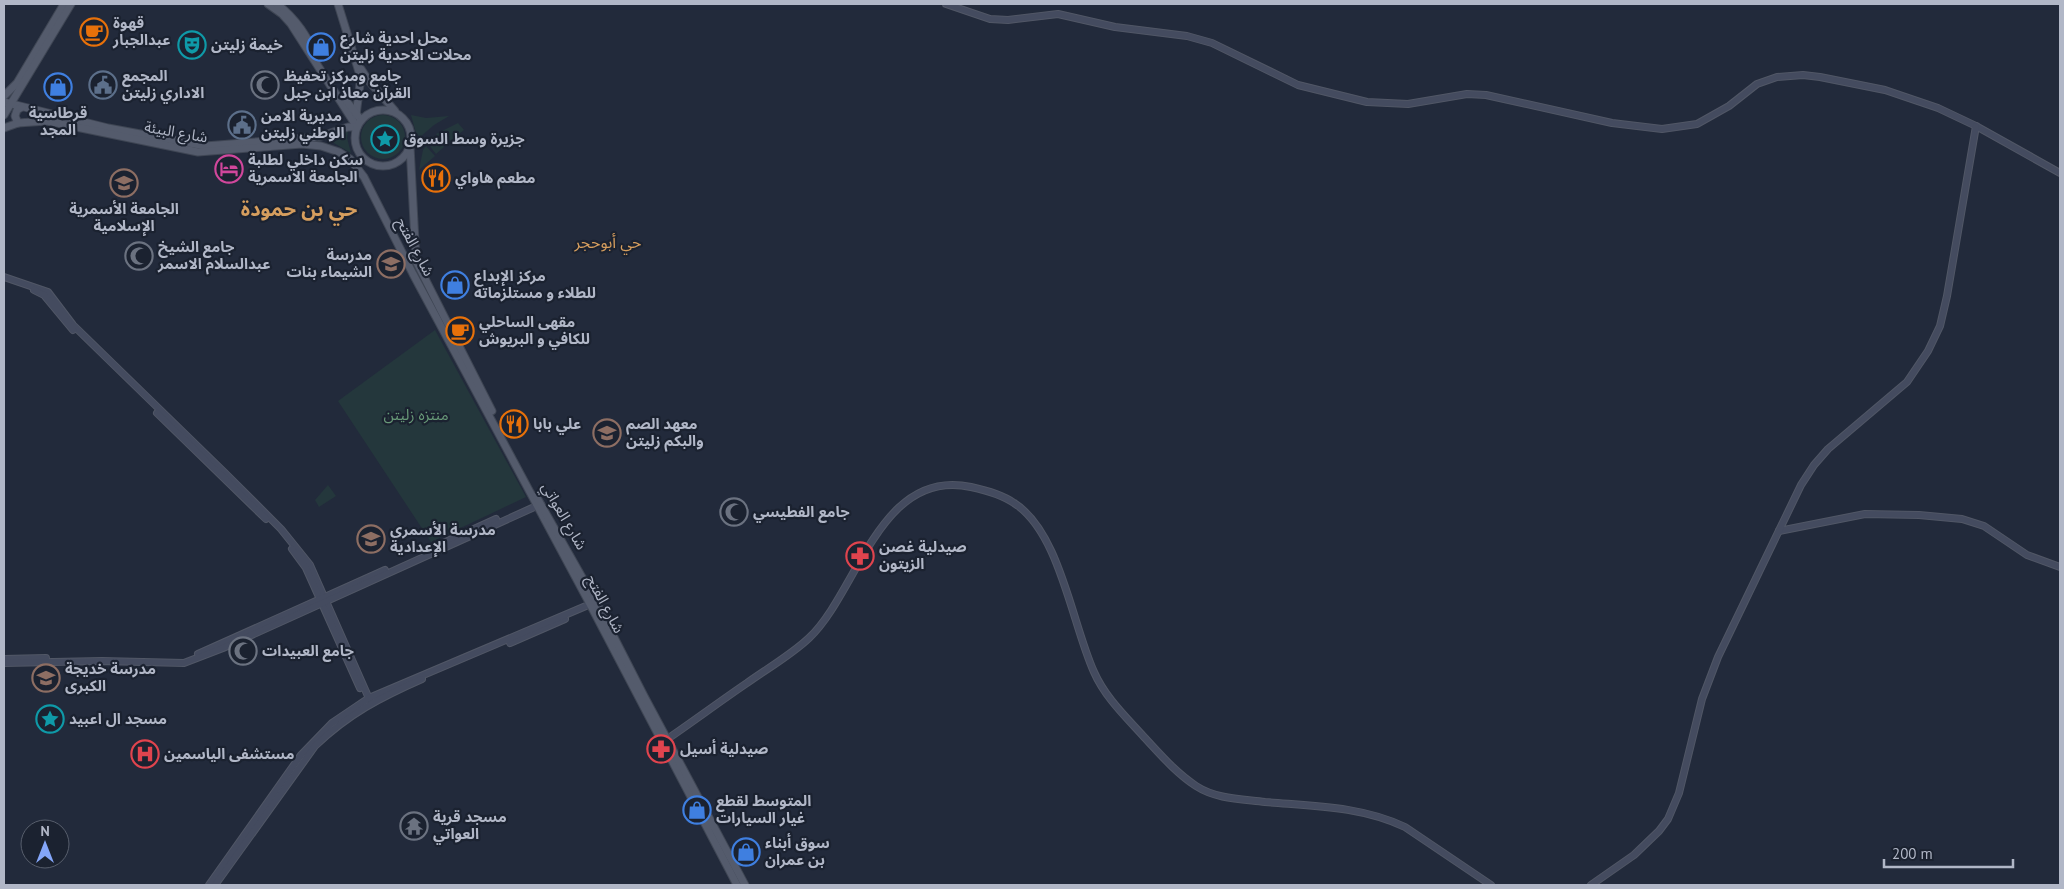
<svg xmlns="http://www.w3.org/2000/svg" width="2064" height="889" font-family="'PT Sans','Noto Sans Arabic',sans-serif">
<rect width="100%" height="100%" fill="#222a3b"/>
<path fill="#312e3d" d="M144,743L155,757L146,764L135,750Z"/>
<g fill="#24373c">
<circle cx="383" cy="137" r="22"/>
<path d="M411,115L426,118L449,116L434,125L420,137L416,133Z"/>
<path d="M458,123L464,130L445,145L436,134Z"/>
<path d="M347,130L348,131L347,138L351,153L327,139Z"/>
<path d="M434,136L444,147L436,154L428,144Z"/>
<path d="M426,146L435,156L419,170L423,150Z"/>
<path d="M435,330L526,497L431,542L338,401Z"/>
<path d="M328,485L336,496L319,507L315,500Z"/>
</g>
<g fill="none" stroke-linecap="round" stroke-linejoin="round">
<g stroke="#515766" stroke-width="8">
<g id="secondary">
<path d="M946,4L990,19L1008,20L1058,14L1115,27L1187,36L1212,43L1298,85L1367,102L1408,104L1467,94L1486,95L1612,123L1662,129L1697,124L1729,106L1757,84L1777,77L1803,75L1820,77L1885,90L1938,108L1976,126L2060,173"/>
<path d="M4,277L48,292L73,325L225,473L281,529L310,565L371,703"/>
<path d="M34,290L44,295L73,330"/>
<path d="M157,413L266,519"/>
<path d="M1779,531L1865,514L1919,515L1962,519L1984,526L2027,555L2060,567"/>
<path d="M439,545L496,519"/>
<path d="M292,549L306,568L360,688"/>
<path d="M510,643L565,619"/>
<path d="M198,654L385,570"/>
<path d="M4,659L46,658"/>
<path d="M4,663L102,661L184,663L223,648L541,504"/>
<path d="M663,742C691,723 719,702 747,683C768,668 791,655 809,638C858,592 880,467 971,487C985,490 1001,494 1014,503C1060,532 1072,624 1094,672C1105,697 1125,716 1144,737C1160,754 1175,772 1196,786C1216,799 1241,799 1265,802C1312,806 1361,806 1405,827L1491,885"/>
<path d="M209,885L301,755L332,723L369,698L593,603"/>
<path d="M215,885L315,746C348,714 381,697 422,679"/>
<path d="M1591,885L1634,855L1659,831L1668,819L1679,793L1702,699L1718,657L1801,485L1814,465L1828,449L1907,382L1928,351L1940,326L1947,296L1976,126"/>
</g>
</g>
<g stroke="#3f4654" stroke-width="9">
<g id="primary">
<path d="M268,4L282,14L291,24L357,127"/>
<path d="M277,4C297,19 307,37 318,59"/>
<path d="M338,4L359,72L360,84L356,115"/>
<path d="M361,69L368,80L395,111"/>
<path d="M4,96L17,83L64,4"/>
<path d="M345,99L361,120"/>
<path d="M4,102L108,128L205,146L319,137L348,127H357"/>
<circle cx="383" cy="138" r="28"/>
<path d="M4,115L71,4"/>
<path d="M18,123L15,116L17,110L22,107"/>
<path d="M4,128L18,123L47,121L198,152L302,144L321,146L339,152L350,159L364,177L413,274L590,604L737,885"/>
<path d="M410,146L416,261L492,411"/>
<path d="M536,496L596,602L644,696L745,885"/>
</g>
</g>
<use href="#secondary" stroke="#444b5f" stroke-width="6"/>
<use href="#primary" stroke="#545b6c" stroke-width="7"/>
</g>
<defs>
<g id="cafe-ring" transform="scale(1.4375)"><circle r="9.5" fill="#1b2230" stroke="#e8710a" stroke-width="1.5"/><path d="M-5.5-4.5H6V0H3Q3 3.5 0 3.5H-2.5Q-5.5 3.5-5.5 0ZM3-3.2v2h1.7v-2ZM-6 4.5H4V6H-6Z" fill="#e8710a"/></g>
<g id="theatre-ring" transform="scale(1.4375)"><circle r="9.5" fill="#1b2230" stroke="#0f9aa8" stroke-width="1.5"/><path d="M-5-5.5Q0-4 5-5.5V0Q5 5 0 6Q-5 5-5 0ZM-3.3-2.5H-1v1.5H-3.3ZM1-2.5H3.3v1.5H1ZM-2.8 1Q0 5.5 2.8 1Z" fill="#0f9aa8"/></g>
<g id="shop-ring" transform="scale(1.4375)"><circle r="9.5" fill="#1b2230" stroke="#3f7fe0" stroke-width="1.5"/><path d="M-5-2.5h2.3a2.7 3.5 0 0 1 5.4 0H5L5.5 6h-11ZM-1.5-2.5h3a1.5 2.3 0 0 0-3 0Z" fill="#3f7fe0"/></g>
<g id="civic-ring" transform="scale(1.4375)"><circle r="9.5" fill="#1b2230" stroke="#5c6f8a" stroke-width="1.5"/><path d="M-.6-6.5H3V-4.5H.6V-3L4-1V1h2V6H-6V1h2V-1L-.6-3ZM-1.2 2.5V6h2.4V2.5Z" fill="#5c6f8a"/></g>
<g id="mosque-ring" transform="scale(1.4375)"><circle r="9.5" fill="#1b2230" stroke="#6b7280" stroke-width="1.5"/><path d="M3.5-4.9A6 6 0 1 0 3.5 4.9A5 5 0 1 1 3.5-4.9Z" fill="#6b7280"/></g>
<g id="sight-ring" transform="scale(1.4375)"><circle r="9.5" fill="#1b2230" stroke="#0f9aa8" stroke-width="1.5"/><path d="M0-6L1.8-2.2L6-1.7L2.9 1.2L3.7 5.4L0 3.3L-3.7 5.4L-2.9 1.2L-6-1.7L-1.8-2.2Z" fill="#0f9aa8"/></g>
<g id="hotel-ring" transform="scale(1.4375)"><circle r="9.5" fill="#1b2230" stroke="#d1479c" stroke-width="1.5"/><path d="M-6-4.5h1.5V1H6V5H4.5V3h-9V5H-6ZM-4 0a1.8 1.8 0 1 1 3.6 0ZM.5 0V-2.5h3Q6-2.5 6 0Z" fill="#d1479c"/></g>
<g id="restaurant-ring" transform="scale(1.4375)"><circle r="9.5" fill="#1b2230" stroke="#e8710a" stroke-width="1.5"/><path d="M-5-6h1v4h1v-4h1v4h1v-4h1v5L-1.5 .5V6h-2V.5L-5-1ZM5-6V6H3V1.5H1.5Q1.5-4 5-6Z" fill="#e8710a"/></g>
<g id="university-ring" transform="scale(1.4375)"><circle r="9.5" fill="#1b2230" stroke="#8d6e63" stroke-width="1.5"/><path d="M0-5L7-2L0 1L-7-2ZM-4 1L0 2.5L4 1V4Q0 6-4 4Z" fill="#8d6e63"/></g>
<g id="school-ring" transform="scale(1.4375)"><circle r="9.5" fill="#1b2230" stroke="#8d6e63" stroke-width="1.5"/><path d="M0-5L7-2L0 1L-7-2ZM-4 1L0 2.5L4 1V4Q0 6-4 4Z" fill="#8d6e63"/></g>
<g id="pharmacy-ring" transform="scale(1.4375)"><circle r="9.5" fill="#1b2230" stroke="#e0444e" stroke-width="1.5"/><path d="M-2-6h4v4h4v4h-4v4h-4v-4h-4v-4h4Z" fill="#e0444e"/></g>
<g id="hospital-ring" transform="scale(1.4375)"><circle r="9.5" fill="#1b2230" stroke="#e0444e" stroke-width="1.5"/><path d="M-5-5h3v3.5h4V-5h3V5h-3V1.5h-4V5h-3Z" fill="#e0444e"/></g>
<g id="temple-ring" transform="scale(1.4375)"><circle r="9.5" fill="#1b2230" stroke="#6b7280" stroke-width="1.5"/><path d="M0-6L5-2H3V0L6.5 2.5H4V6H1.5V3h-3V6H-4V2.5H-6.5L-3 0V-2H-5Z" fill="#6b7280"/></g>
</defs>
<g fill-rule="evenodd">
<use href="#cafe-ring" x="94" y="32"/>
<use href="#theatre-ring" x="192" y="45"/>
<use href="#shop-ring" x="321" y="47"/>
<use href="#civic-ring" x="103" y="85"/>
<use href="#mosque-ring" x="265" y="85"/>
<use href="#shop-ring" x="58" y="87"/>
<use href="#civic-ring" x="242" y="125"/>
<use href="#sight-ring" x="385" y="139"/>
<use href="#hotel-ring" x="229" y="169"/>
<use href="#restaurant-ring" x="436" y="178"/>
<use href="#university-ring" x="124" y="183"/>
<use href="#mosque-ring" x="139" y="256"/>
<use href="#school-ring" x="391" y="264"/>
<use href="#shop-ring" x="455" y="285"/>
<use href="#cafe-ring" x="460" y="331"/>
<use href="#restaurant-ring" x="514" y="424"/>
<use href="#school-ring" x="607" y="433"/>
<use href="#mosque-ring" x="734" y="512"/>
<use href="#school-ring" x="371" y="539"/>
<use href="#pharmacy-ring" x="860" y="556"/>
<use href="#mosque-ring" x="243" y="651"/>
<use href="#school-ring" x="46" y="678"/>
<use href="#sight-ring" x="50" y="719"/>
<use href="#pharmacy-ring" x="661" y="749"/>
<use href="#hospital-ring" x="145" y="754"/>
<use href="#shop-ring" x="697" y="810"/>
<use href="#temple-ring" x="414" y="826"/>
<use href="#shop-ring" x="746" y="852"/>
</g>
<g text-anchor="middle" stroke-width="4.5" stroke-linejoin="round" paint-order="stroke">
<g font-size="15" font-weight="bold" fill="#b1b7c7" stroke="#1b2230" text-anchor="start">
<text x="113" y="28">قهوة<tspan x="113" dy="17">عبدالجبار</tspan></text>
<text x="340" y="43">محل احدية شارع<tspan x="340" dy="17">محلات الاحدية زليتن</tspan></text>
<text x="211" y="50">خيمة زليتن</text>
<text x="122" y="81">المجمع<tspan x="122" dy="17">الاداري زليتن</tspan></text>
<text x="284" y="81">جامع ومركز تحفيظ<tspan x="284" dy="17">القرآن معاذ ابن جبل</tspan></text>
<text x="58" y="118" text-anchor="middle">قرطاسية<tspan x="58" dy="17">المجد</tspan></text>
<text x="261" y="121">مديرية الامن<tspan x="261" dy="17">الوطني زليتن</tspan></text>
<text x="404" y="144">جزيرة وسط السوق</text>
<text x="248" y="165">سكن داخلي لطلبة<tspan x="248" dy="17">الجامعة اﻻسمرية</tspan></text>
<text x="455" y="183">مطعم هاواي</text>
<text x="124" y="214" text-anchor="middle">الجامعة الأسمرية<tspan x="124" dy="17">الإسلامية</tspan></text>
<text x="158" y="252">جامع الشيخ<tspan x="158" dy="17">عبدالسلام الاسمر</tspan></text>
<text x="372" y="260" text-anchor="end">مدرسة<tspan x="372" dy="17">الشيماء بنات</tspan></text>
<text x="474" y="281">مركز الإبداع<tspan x="474" dy="17">للطلاء و مستلزماته</tspan></text>
<text x="479" y="327">مقهى الساحلي<tspan x="479" dy="17">للكافي و البريوش</tspan></text>
<text x="533" y="429">علي بابا</text>
<text x="626" y="429">معهد الصم<tspan x="626" dy="17">والبكم زليتن</tspan></text>
<text x="753" y="517">جامع الفطيسي</text>
<text x="390" y="535">مدرسة الأسمري<tspan x="390" dy="17">الإعدادية</tspan></text>
<text x="879" y="552">صيدلية غصن<tspan x="879" dy="17">الزيتون</tspan></text>
<text x="262" y="656">جامع العبيدات</text>
<text x="65" y="674">مدرسة خديجة<tspan x="65" dy="17">الكبرى</tspan></text>
<text x="69" y="724">مسجد ال اعبيد</text>
<text x="680" y="754">صيدلية أسيل</text>
<text x="164" y="759">مستشفى الياسمين</text>
<text x="716" y="806">المتوسط لقطع<tspan x="716" dy="17">غيار السيارات</tspan></text>
<text x="433" y="822">مسجد قرية<tspan x="433" dy="17">العواتي</tspan></text>
<text x="765" y="848">سوق أبناء<tspan x="765" dy="17">بن عمران</tspan></text>
</g>
<g font-size="15" fill="#b1b7c7" stroke="#1b2230">
<text transform="translate(176 132) rotate(10)" y="5">شارع البيئة</text>
<text transform="translate(415 247) rotate(62)" y="5">شارع الفتح</text>
<text transform="translate(564 516) rotate(60)" y="5">شارع العواتي</text>
<text transform="translate(605 604) rotate(62)" y="5">شارع الفتح</text>
</g>
<g font-size="15" fill="#689978" stroke="#1b2230">
<text x="416" y="420">منتزه زليتن</text>
</g>
<g font-size="16" fill="#d69e5e" stroke="#1b2230">
<text x="608" y="248">حي أبوحجر</text>
</g>
<g font-size="20" font-weight="bold" fill="#d69e5e" stroke="#1b2230">
<text x="299" y="216">حي بن حمودة</text>
</g>
</g>
<rect width="2064" height="889" fill="none" stroke="#b1b7c7" stroke-width="10"/>
<g transform="translate(45 844)"><circle r="24" fill="#1b2230" stroke="#575e6c"/>
<path d="M0-4L9 19L0 12L-9 19Z" fill="#84a6f9"/>
<text y="-8" font-size="14" font-weight="bold" text-anchor="middle" fill="#b1b7c7">N</text>
</g>
<path d="M1884 859v8h129v-8" fill="none" stroke="#b1b7c7" stroke-width="2.5"/>
<text x="1892" y="859" font-size="15" fill="#b1b7c7" stroke="#1b2230" stroke-width="4" paint-order="stroke">200 m</text>
</svg>
